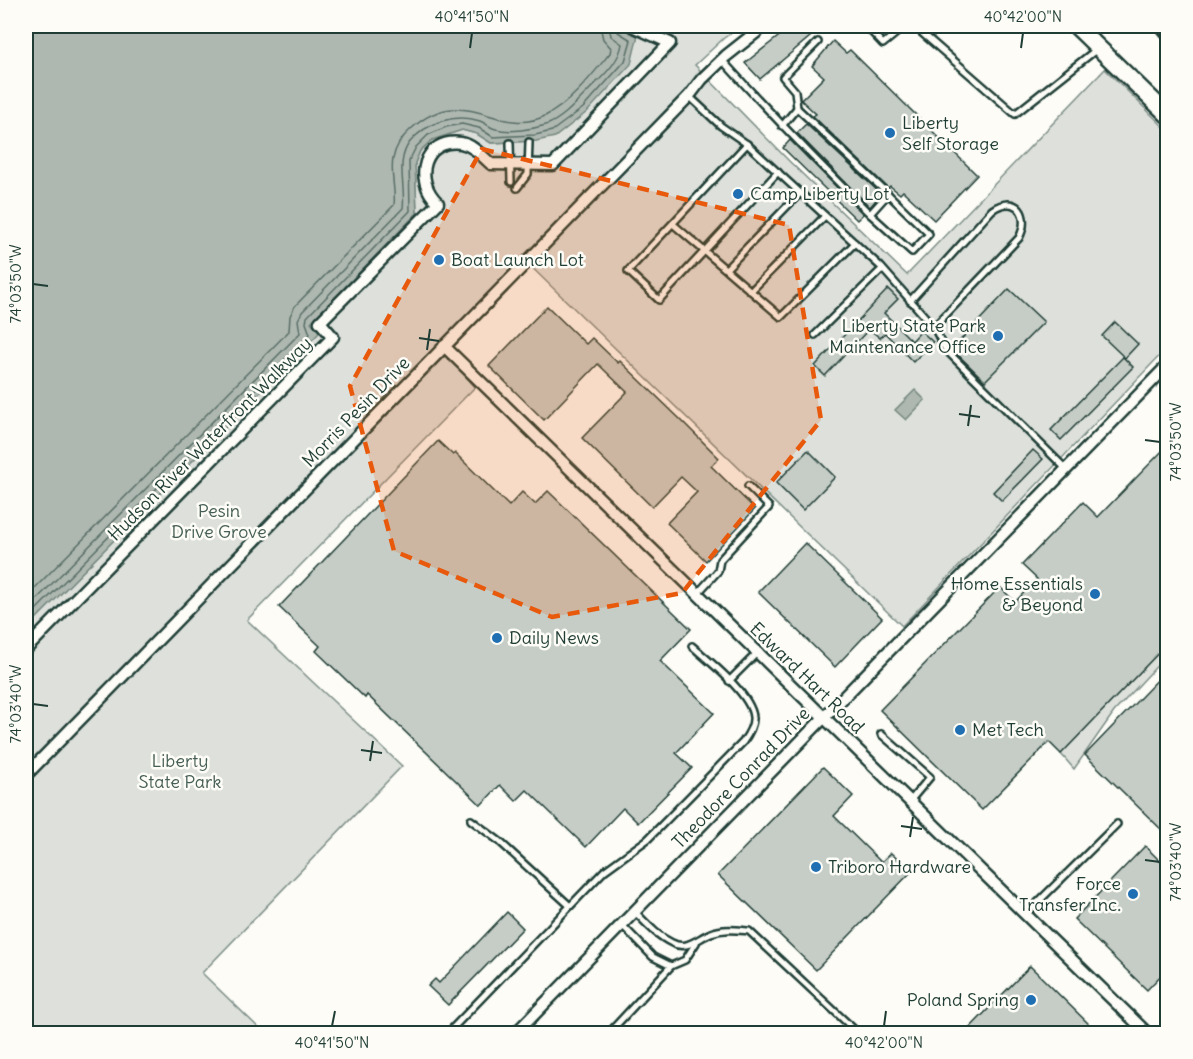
<svg xmlns="http://www.w3.org/2000/svg" width="1193" height="1059" font-family="Delius,sans-serif">
<rect width="100%" height="100%" fill="#fdfcf7"/>
<filter id="ink" filterUnits="userSpaceOnUse"><feTurbulence type="fractalNoise" baseFrequency=".0167" numOctaves="2"/><feDisplacementMap in="SourceGraphic" scale="12" xChannelSelector="R" yChannelSelector="G"/><feConvolveMatrix kernelMatrix="1 2 1 2 8 2 1 2 1" color-interpolation-filters="sRGB"/></filter>
<g filter="url(#ink)">
<g fill="#dde0db" stroke="#7e8e88" stroke-width="1.5">
<path d="M617,26H742L724,38L695,65L790,162L907,275L1105,69L1167,130V348L902,626L522,258L438,345L475,387L247,620L402,766L202,973L264,1033L26,1034V629L319,332L311,322L417,213L415,163L420,151L432,140L462,130L477,134L491,143L536,141L638,36Z"/>
<path d="M1167,644V655L1114,712L1074,769L1061,754Z"/>
</g>
<g fill="#aeb8b1" stroke="#75877f" stroke-width="1.5">
<path d="M26,26H617L638,35L631,64L587,112L555,137L536,141L491,143L477,134L462,130L432,140L420,151L415,163L417,213L311,322L320,332L26,629Z"/>
<path d="M915,390L925,400L906,420L895,410Z"/>
</g>
<g fill="none" stroke-linecap="round" stroke-linejoin="round">
<g stroke="#586e66" stroke-width="1.5">
<path d="M26,597L289,331L290,316L295,306L394,205C396,190 390,174 393,159C395,147 402,137 411,129C465,80 497,139 545,116C571,103 592,75 610,53L611,48L603,39L600,26"/>
<path d="M26,610L300,333L298,320L302,312L403,208C406,186 395,161 410,142C427,122 455,113 480,121C486,123 490,128 496,129C510,133 533,129 546,125C563,119 579,100 591,88C604,75 619,62 622,44L611,36L609,26"/>
<path d="M26,620L310,334L306,323L307,317L410,211L409,161L416,147L428,135L446,127L462,124L479,128L493,137L535,135L552,131L583,108L625,61L631,40L618,32L616,26"/>
</g>
</g>
<g fill="#c6cdc7" stroke="#1f3d34" stroke-width="1.5">
<path d="M792,26H823L760,79L745,63Z"/>
<path d="M833,41L846,53L850,50L977,175L934,220L903,191L900,194L890,186L888,188L813,116L816,114L801,100L824,77L812,66Z"/>
<path d="M806,124L881,194L870,207L797,133Z"/>
<path d="M790,140L863,214L857,220L783,148Z"/>
<path d="M888,289L898,299L884,313L912,341L921,331L933,342L913,362L885,333L880,338L869,329L825,376L815,366Z"/>
<path d="M1009,289L1044,322L985,381L952,349Z"/>
<path d="M547,306L586,344L592,338L618,363L620,361L679,418L719,458L711,466L755,509L706,561L667,523L697,492L681,477L652,507L582,438L627,392L598,364L544,420L489,366Z"/>
<path d="M1115,322L1138,344L1125,358L1102,336Z"/>
<path d="M1123,357L1133,367L1061,440L1051,430Z"/>
<path d="M438,441L453,455L455,453L509,506L522,492L535,504L548,491L691,629L660,661L714,713L676,753L692,768L638,823L623,808L586,847L527,790L516,801L500,785L481,805L367,695L365,698L316,651L320,646L279,607Z"/>
<path d="M1167,446V644L1061,754L1049,742L982,810L880,710L1000,587L1015,602L1037,579L1022,565L1083,502L1098,517Z"/>
<path d="M808,450L835,477L803,510L776,483Z"/>
<path d="M1033,450L1043,459L1002,501L993,492Z"/>
<path d="M805,543L882,618L835,667L758,592Z"/>
<path d="M1167,670V835L1085,755Z"/>
<path d="M823,767L853,796L834,816L881,862L891,853L911,872L816,970L718,875Z"/>
<path d="M1145,846L1167,868V969L1147,990L1074,919Z"/>
<path d="M507,912L523,928L448,1005L428,986L435,979L439,983Z"/>
<path d="M1030,966L1099,1034H964Z"/>
</g>
<g fill="none" stroke-linecap="round" stroke-linejoin="round">
<g stroke="#1f3d34" stroke-width="10">
<g id="lane">
<path d="M866,26L883,44L905,26"/>
<path d="M914,26L1015,114L1097,49"/>
<path d="M1158,26L1168,38"/>
<path d="M722,60C770,113 819,164 870,214L888,194L797,108L782,126"/>
<path d="M689,96L721,126L747,144L881,267L934,327L945,349L1066,469"/>
<path d="M797,108L795,91L783,77L818,42"/>
<path d="M510,143L511,182"/>
<path d="M747,144L628,271L659,300L778,172"/>
<path d="M517,188L528,174L529,142"/>
<path d="M870,214L912,252L929,234L888,194"/>
<path d="M673,224L781,317L855,243"/>
<path d="M726,269L800,193"/>
<path d="M751,291L825,216"/>
<path d="M910,301L992,210C1017,193 1031,216 1019,238L934,327"/>
<path d="M815,335L882,269"/>
<path d="M697,594L718,571L720,560L769,507L748,486"/>
<path d="M729,681L757,653"/>
<path d="M881,734L930,777L910,801"/>
<path d="M471,820L499,841L569,905"/>
<path d="M635,912C646,923 657,936 672,943C687,951 698,938 711,933C724,928 737,930 749,931L859,1034"/>
<path d="M1026,914L1117,824"/>
<path d="M622,925L653,957L671,966L685,960L696,943"/>
<path d="M1165,988L1168,991"/>
<path d="M447,1034L604,871L648,839L743,742C748,735 754,726 753,717C751,694 709,661 692,646"/>
<path d="M608,1034L671,966"/>
</g>
</g>
<g stroke="#1f3d34" stroke-width="15">
<g id="street">
<path d="M444,346L1148,1034"/>
<path d="M26,649L333,337L320,322L438,203C413,180 423,138 461,143C473,145 482,156 491,164L553,165L670,43L632,26"/>
<path d="M26,775L689,96L702,79L726,56L764,26"/>
<path d="M515,1034L1168,365"/>
</g>
</g>
<g stroke="#1f3d34" stroke-width="20">
<path id="secondary" d="M1076,26L1168,115"/>
</g>
<use href="#lane" stroke="#fdfcf7" stroke-width="5"/>
<use href="#street" stroke="#fdfcf7" stroke-width="10"/>
<use href="#secondary" stroke="#fdfcf7" stroke-width="15"/>
</g>
</g>
<path fill="#e8590c" fill-opacity="0.2" stroke="#e8590c" stroke-width="4.5" stroke-dasharray="12 8" stroke-linejoin="round" d="M482,149L789,225L821,420L682,593L552,617L394,551L350,386Z"/>
<path fill="none" stroke="#1f3d34" stroke-width="2" d="M470,48L472,33M1021,48L1023,33M33,284L48,286M419,338L439,341M427,350L430,329M959,414L980,417M968,426L971,405M1145,440L1160,442M33,704L48,706M361,750L382,753M370,761L373,741M901,826L922,829M910,837L913,817M1145,860L1160,862M332,1026L335,1011M884,1026L886,1011"/>
<g fill="#1f6fb2" stroke="#fdfcf7" stroke-width="2">
<circle cx="890" cy="133" r="6"/>
<circle cx="738" cy="194" r="6"/>
<circle cx="439" cy="260" r="6"/>
<circle cx="998" cy="336" r="6"/>
<circle cx="1095" cy="594" r="6"/>
<circle cx="497" cy="638" r="6"/>
<circle cx="960" cy="730" r="6"/>
<circle cx="816" cy="867" r="6"/>
<circle cx="1133" cy="894" r="6"/>
<circle cx="1031" cy="1000" r="6"/>
</g>
<g text-anchor="middle" stroke-width="5" stroke-linejoin="round" paint-order="stroke">
<g font-size="18" fill="#1f3d34" stroke="#fdfcf7" text-anchor="start">
<text x="902" y="129">Liberty<tspan x="902" dy="21">Self Storage</tspan></text>
<text x="750" y="200">Camp Liberty Lot</text>
<text x="451" y="266">Boat Launch Lot</text>
<text x="986" y="332" text-anchor="end">Liberty State Park<tspan x="986" dy="21">Maintenance Office</tspan></text>
<text x="1083" y="590" text-anchor="end">Home Essentials<tspan x="1083" dy="21">&amp; Beyond</tspan></text>
<text x="509" y="644">Daily News</text>
<text x="972" y="736">Met Tech</text>
<text x="828" y="873">Triboro Hardware</text>
<text x="1121" y="890" text-anchor="end">Force<tspan x="1121" dy="21">Transfer Inc.</tspan></text>
<text x="1019" y="1006" text-anchor="end">Poland Spring</text>
</g>
<g font-size="18" fill="#1f3d34" stroke="#fdfcf7">
<text transform="translate(356 412) rotate(-46)" y="6">Morris Pesin Drive</text>
<text transform="translate(210 439) rotate(-45)" y="6">Hudson River Waterfront Walkway</text>
<text transform="translate(807 678) rotate(44)" y="6">Edward Hart Road</text>
<text transform="translate(741 778) rotate(-46)" y="6">Theodore Conrad Drive</text>
</g>
<g font-size="18" fill="#455e55" stroke="#fdfcf7">
<text x="219" y="517">Pesin<tspan x="219" dy="21">Drive Grove</tspan></text>
<text x="180" y="767">Liberty<tspan x="180" dy="21">State Park</tspan></text>
</g>
</g>
<rect width="1193" height="1059" fill="none" stroke="#fdfcf7" stroke-width="66"/>
<rect x="33" y="33" width="1127" height="993" fill="none" stroke="#1f3d34" stroke-width="2"/>
<g font-size="15" text-anchor="middle" fill="#1f3d34">
<text x="472" y="22">40°41'50"N</text>
<text x="1023" y="22">40°42'00"N</text>
<text transform="translate(16 284) rotate(-90)" y="5">74°03'50"W</text>
<text transform="translate(1176 442) rotate(-90)" y="5">74°03'50"W</text>
<text transform="translate(16 704) rotate(-90)" y="5">74°03'40"W</text>
<text transform="translate(1176 862) rotate(-90)" y="5">74°03'40"W</text>
<text x="332" y="1048">40°41'50"N</text>
<text x="884" y="1048">40°42'00"N</text>
</g>
</svg>
